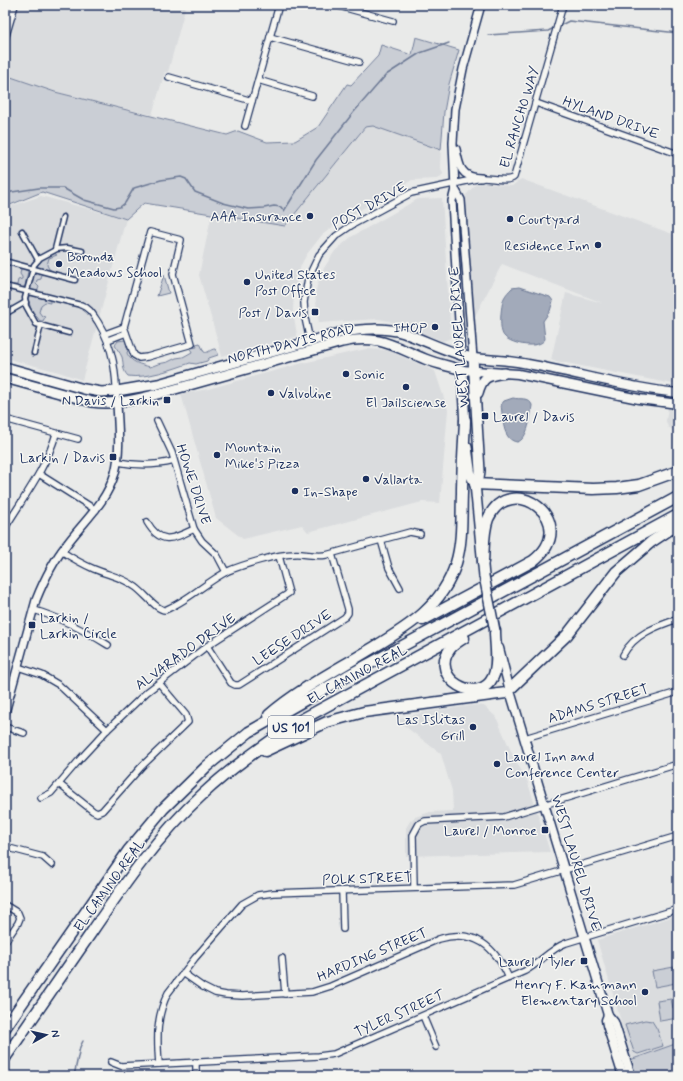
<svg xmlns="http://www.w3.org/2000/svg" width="683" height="1081" font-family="Mynerve,sans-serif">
<rect width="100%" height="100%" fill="#e9eae9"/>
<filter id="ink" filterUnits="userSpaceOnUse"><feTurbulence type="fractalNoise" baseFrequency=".025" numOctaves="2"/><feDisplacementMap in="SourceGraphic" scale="8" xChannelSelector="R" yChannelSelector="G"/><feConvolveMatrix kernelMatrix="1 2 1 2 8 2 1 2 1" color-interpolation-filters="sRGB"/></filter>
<g filter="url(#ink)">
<g fill="#dadcde">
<path d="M5,5H186L168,72H165L152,115L55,92L5,75Z"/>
<path d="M369,126H373L441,150L440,165L443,174L438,179L412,180L341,221L322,235L307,254L301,265L294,291L293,311L297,335L295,337L222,356L199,275L212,213L285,226L365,127Z"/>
<path d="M521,179L678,236V385L551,360L566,293L603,303L502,264L474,318L466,195L476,184L485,183L512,186Z"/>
<path d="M41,196L126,219L82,380L59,372L5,358V208Z"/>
<path d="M442,198L451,338L443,341L389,321L378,319L319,323L315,295L317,286L322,271L335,251L351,237L418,199Z"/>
<path d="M366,349L387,350L435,371L448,410L440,503L422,502L308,532L302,525L243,539L216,518L181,394L208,389L303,363Z"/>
<path d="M668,408L678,410V431L673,430L668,427L666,421Z"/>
<path d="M476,705L484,706L496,717L514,758L527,780L550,852L406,856V828L410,821L415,817L430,812L453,811L452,791L441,754L397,720L424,712Z"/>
<path d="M678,915V1043L632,1059L597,940Z"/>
</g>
<g fill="#caced5" stroke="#727e9a">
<path d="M416,37L459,50L449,84L444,112L441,150L373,126L365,127L285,226L144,203L126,219L42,192L5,207V75L55,92L227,135L238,131L267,142L295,141L318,127L347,84L351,85L378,56L381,45L412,55Z"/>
<path d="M54,253L57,255L49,258L47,265L49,269L53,271V272L37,268V265C41,259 47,255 54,253Z"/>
<path d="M16,266L28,271L25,286L22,288L14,286L13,285H17L18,280L22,279V277L20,274L21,269L14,267Z"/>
<path d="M37,272L42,274L41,279L37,280L36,284L39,287L37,292L31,291C29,285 32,274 37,272Z"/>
<path d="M164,275L169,293L157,296Z"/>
<path d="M30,295L50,300V303L45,302L41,305L39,312L42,316L45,317L43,321H40L31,309L28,299Z"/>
<path d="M125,340L128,350L127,353C131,363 140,364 150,367L158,364L168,362L176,358L183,357L192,352L190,348L197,347L196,344L200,343L204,352C208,354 210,349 215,349L218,353V355L209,358L207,361L196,364L190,363C174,369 145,379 128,376C122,370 124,365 122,357C120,352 117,350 115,345L118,341Z"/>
<path d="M674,967L676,983L655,987L652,971Z"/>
<path d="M671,999L673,1008L678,1007V1018L660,1021L657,1001Z"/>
<path d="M645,1020L652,1021L657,1029L663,1046L638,1054L634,1052L625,1025Z"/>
<path d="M678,1043V1076H635L630,1060Z"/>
</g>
<g fill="#a2aaba" stroke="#6c7995">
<path d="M519,287L550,297L553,301L550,311L543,321L545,339C539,350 512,344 505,337C498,332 501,305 504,298C506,294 509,291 512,288Z"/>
<path d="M513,398C520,400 528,396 532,405C531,415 528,440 517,442C502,440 503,417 501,405L504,401Z"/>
</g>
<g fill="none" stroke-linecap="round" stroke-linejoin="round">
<g stroke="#6c7995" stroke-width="1.5">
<path d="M559,26L569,21L678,33"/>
<path d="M488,35L548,31L554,28"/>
<path d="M5,193L39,188H63L84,200L114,208L120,207L125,203L134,188L161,180L181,177L186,179L195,192L223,203L248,209L264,208L274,206L281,207L284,211L316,160L353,113L386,75L420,53L449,43"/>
<path d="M74,1076L80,1047L83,1041"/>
</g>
<g stroke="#1b2f5e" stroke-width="7">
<g id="pedestrian">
<path d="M22,231L38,260"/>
<path d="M55,249L63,217"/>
<path d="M8,262L75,280"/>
<path d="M5,286L81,305"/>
<path d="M5,314L26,302"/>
<path d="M69,333L36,324L26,306L25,298L34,265L40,258L57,249L67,248L82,251"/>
<path d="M34,353L41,325"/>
</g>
</g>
<g stroke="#1b2f5e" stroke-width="8">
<g id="minor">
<path d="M335,5L393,21"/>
<path d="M270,37L359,62"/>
<path d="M5,39L15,5"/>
<path d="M169,77L252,101"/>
<path d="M258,80L312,96"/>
<path d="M536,103L678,154"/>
<path d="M245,126L279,5"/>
<path d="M150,232L181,240L173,274L192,344L147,357L139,358L134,355L124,327Z"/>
<path d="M81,305C90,308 93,315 98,322C114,348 116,374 117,403"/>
<path d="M105,334L124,327"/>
<path d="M108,340L126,333"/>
<path d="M310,341L305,318L304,302L308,278L319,255L336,236L352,225L411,193L481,178C490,177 508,183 514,177L563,5"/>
<path d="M5,419L78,439"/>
<path d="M157,421L172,453L194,529L202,541L217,555L226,572"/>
<path d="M118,462C138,466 154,466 174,461"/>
<path d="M39,474L96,510"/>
<path d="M147,522C161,546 173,539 194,529"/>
<path d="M5,528C24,497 46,468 56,434"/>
<path d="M381,540L389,568L400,588"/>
<path d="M61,551C72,558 82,564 94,569C108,575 122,577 134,586C143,591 156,610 165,610C188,601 206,582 228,571C242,565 278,554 293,554C304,553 315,557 326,555L410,532L420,534"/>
<path d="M34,610C61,618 84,630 108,645"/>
<path d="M207,646L231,683L235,685H239L345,617L348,613V609L332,554"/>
<path d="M623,655C634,634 657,626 678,619"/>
<path d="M18,667L42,675L59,685L107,730"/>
<path d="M5,727L24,733"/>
<path d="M525,738L678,692"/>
<path d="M59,784L93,811L97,813L102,811L142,766L188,722L186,715L159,683"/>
<path d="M41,798L51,793L81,758L107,730L147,692L207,646L289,593L279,556"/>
<path d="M5,847L43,857L52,865"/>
<path d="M414,888L413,835L419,824L425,821L504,817L678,764"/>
<path d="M342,891L343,929"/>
<path d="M5,905L18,913L20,918L18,923L5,942"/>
<path d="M282,958L285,994"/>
<path d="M183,973L203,987L215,993L226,995L242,996L312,992L331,986L439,939C475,928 495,947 509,978"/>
<path d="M423,1016L436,1047"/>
<path d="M111,1062L121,1066L319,1056L334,1054L525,971C540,963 550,949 566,943L678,909"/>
<path d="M196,1062V1076"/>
<path d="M159,1064C157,1039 156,1016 168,993L195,958L242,904L258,895L273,893L514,885L678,836"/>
</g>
</g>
<g stroke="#1b2f5e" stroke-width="10">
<g id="tertiary">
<path d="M456,149C459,166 461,178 481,178"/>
<path d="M455,189L461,200L473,358"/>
<path d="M461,356L452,201L455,189L453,143L455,109L463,69L481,5"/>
<path d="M5,713L36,600C44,580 53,561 67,544C85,520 106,503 115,473C121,450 118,426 117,403"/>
</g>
</g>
<g stroke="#1b2f5e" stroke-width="11">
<g id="secondary">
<path d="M473,358C492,360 510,360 528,364C578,373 627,388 678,393"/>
<path d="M462,370L518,374L639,399L678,404"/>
<path d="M499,648L510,691L608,1015L614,1022L631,1076"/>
<path d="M608,1015L606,1020L607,1025L623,1076"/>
</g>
</g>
<g stroke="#1b2f5e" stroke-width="12">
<g id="trunk">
<path d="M5,367L84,389L101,392L117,391L158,384L343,332C363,329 384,327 404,333C427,341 449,353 473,358L480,471L479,478L475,484"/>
<path d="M5,378L92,402C114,405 133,400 154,395L342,342C378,334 393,346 425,359C437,364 449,366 462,370L465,427"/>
<path d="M478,393C483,375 489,376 505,373"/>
<path d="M467,447L471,476L475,484L484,576"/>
</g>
</g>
<g stroke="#1b2f5e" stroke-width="13">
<g id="motorway">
<path d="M475,484L593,489L617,488L639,485L678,471"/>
<path d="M423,620L533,561C584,522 510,469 488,519C483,532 484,549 483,562"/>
<path d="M464,638C459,641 454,644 450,649C428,678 479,707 493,677C499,664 495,645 495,631"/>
<path d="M269,715C298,690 333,672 366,652C404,629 442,609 456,563C463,540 461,516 462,493C462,469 464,444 465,420"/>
<path d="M265,751L327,722L364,712L506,693L567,635L616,572L651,542L678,524"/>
<path d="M5,1028L128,851L163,809L207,766L249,732L347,676L678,497"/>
<path d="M5,1058C33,1017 61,976 89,936C123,886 158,835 203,794C232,767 266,744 299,721L678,515"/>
</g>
</g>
<use href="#pedestrian" stroke="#f6f6f2" stroke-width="4"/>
<use href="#minor" stroke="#f6f6f2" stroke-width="5.5"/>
<use href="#tertiary" stroke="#f6f6f2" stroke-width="7"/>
<use href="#secondary" stroke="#f6f6f2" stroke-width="8"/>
<use href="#trunk" stroke="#f6f6f2" stroke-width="9"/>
<use href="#motorway" stroke="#f6f6f2" stroke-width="10"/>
<g stroke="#1b2f5e" stroke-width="12" stroke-linecap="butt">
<path id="trunk-bridge" d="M484,576L495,631"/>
</g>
<use href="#trunk-bridge" stroke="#f6f6f2" stroke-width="9"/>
</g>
</g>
<g fill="#1b2f5e" stroke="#f6f6f2" stroke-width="1.5">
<circle cx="310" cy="216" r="4"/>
<circle cx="510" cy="219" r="4"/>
<circle cx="598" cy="245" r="4"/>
<circle cx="59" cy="264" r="4"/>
<circle cx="247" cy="282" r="4"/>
<rect x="311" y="308" width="8" height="8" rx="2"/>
<circle cx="435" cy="327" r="4"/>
<circle cx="346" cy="374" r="4"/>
<circle cx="406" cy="387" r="4"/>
<circle cx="271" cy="393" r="4"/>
<rect x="163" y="396" width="8" height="8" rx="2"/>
<rect x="481" y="412" width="8" height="8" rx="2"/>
<circle cx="217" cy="455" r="4"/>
<rect x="109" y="453" width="8" height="8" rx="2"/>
<circle cx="366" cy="479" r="4"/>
<circle cx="295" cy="491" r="4"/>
<rect x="28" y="621" width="8" height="8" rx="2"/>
<circle cx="473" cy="727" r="4"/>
<circle cx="497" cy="764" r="4"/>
<rect x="541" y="826" width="8" height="8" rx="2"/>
<rect x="580" y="957" width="8" height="8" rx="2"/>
<circle cx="645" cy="992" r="4"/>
</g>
<g text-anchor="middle" stroke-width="3" stroke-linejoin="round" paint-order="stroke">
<rect fill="#f6f6f2" stroke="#5d6b8a" stroke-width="1" x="268" y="716" width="46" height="22" rx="3"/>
<g font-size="13" font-weight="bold" fill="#1b2f5e">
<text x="291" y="732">US 101</text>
</g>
<g font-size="14" fill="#1b2f5e" stroke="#f6f6f2">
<text transform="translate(519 117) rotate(-73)" y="5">EL RANCHO WAY</text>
<text transform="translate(611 117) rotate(20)" y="5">HYLAND DRIVE</text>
<text transform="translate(369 205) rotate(-29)" y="5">POST DRIVE</text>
<text transform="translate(458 337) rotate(-94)" y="5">WEST LAUREL DRIVE</text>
<text transform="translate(291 343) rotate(-14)" y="5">NORTH DAVIS ROAD</text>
<text transform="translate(194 484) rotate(72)" y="5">HOWE DRIVE</text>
<text transform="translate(292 637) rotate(-33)" y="5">LEESE DRIVE</text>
<text transform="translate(185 651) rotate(-36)" y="5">ALVARADO DRIVE</text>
<text transform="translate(357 674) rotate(-28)" y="5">EL CAMINO REAL</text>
<text transform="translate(598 703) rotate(-17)" y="5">ADAMS STREET</text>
<text transform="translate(577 863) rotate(73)" y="5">WEST LAUREL DRIVE</text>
<text transform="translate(367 878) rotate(-2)" y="5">POLK STREET</text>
<text transform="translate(109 885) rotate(-54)" y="5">EL CAMINO REAL</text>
<text transform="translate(372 954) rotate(-23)" y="5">HARDING STREET</text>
<text transform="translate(399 1013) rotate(-24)" y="5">TYLER STREET</text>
</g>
<g font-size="14" fill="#1b2f5e" stroke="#f6f6f2" text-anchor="start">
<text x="302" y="221" text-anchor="end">AAA Insurance</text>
<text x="518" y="224">Courtyard</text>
<text x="590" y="250" text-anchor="end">Residence Inn</text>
<text x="67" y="261">Boronda<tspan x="67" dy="16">Meadows School</tspan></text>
<text x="255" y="279">United States<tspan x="255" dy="16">Post Office</tspan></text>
<text x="307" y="317" text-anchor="end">Post / Davis</text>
<text x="427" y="332" text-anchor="end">IHOP</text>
<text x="354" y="379">Sonic</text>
<text x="279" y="398">Valvoline</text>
<text x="159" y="405" text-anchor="end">N Davis / Larkin</text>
<text x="406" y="407" text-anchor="middle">El Jailsciense</text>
<text x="493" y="421">Laurel / Davis</text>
<text x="225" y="452">Mountain<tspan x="225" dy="16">Mike's Pizza</tspan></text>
<text x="105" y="462" text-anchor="end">Larkin / Davis</text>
<text x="374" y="484">Vallarta</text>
<text x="303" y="496">In-Shape</text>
<text x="40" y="622">Larkin /<tspan x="40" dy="16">Larkin Circle</tspan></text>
<text x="465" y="724" text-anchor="end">Las Islitas<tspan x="465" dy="16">Grill</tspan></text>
<text x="505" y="761">Laurel Inn and<tspan x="505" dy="16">Conference Center</tspan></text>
<text x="537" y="835" text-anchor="end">Laurel / Monroe</text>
<text x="576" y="966" text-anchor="end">Laurel / Tyler</text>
<text x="637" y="989" text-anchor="end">Henry F. Kammann<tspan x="637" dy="16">Elementary School</tspan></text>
</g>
</g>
<rect width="683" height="1081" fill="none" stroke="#f6f6f2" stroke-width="20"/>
<rect x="10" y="10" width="663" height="1061" fill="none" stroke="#1b2f5e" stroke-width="1.5" filter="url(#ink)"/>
<g transform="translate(46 1035) rotate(82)" stroke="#f6f6f2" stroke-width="3" paint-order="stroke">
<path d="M0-3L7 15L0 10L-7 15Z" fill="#1b2f5e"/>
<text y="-6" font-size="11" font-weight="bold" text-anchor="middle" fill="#1b2f5e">N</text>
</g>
</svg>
